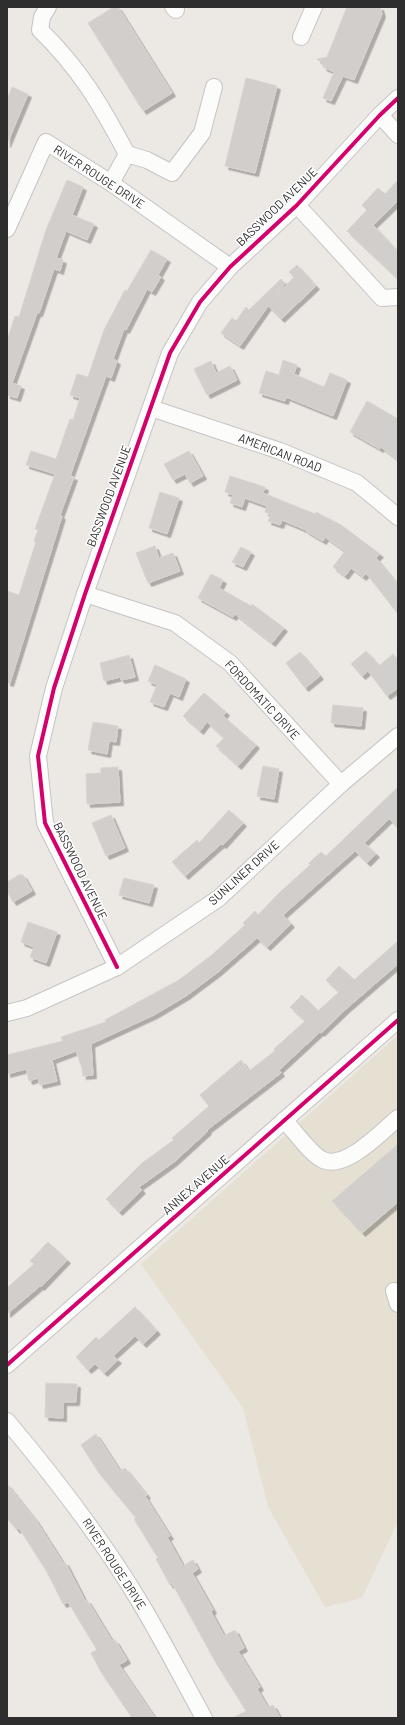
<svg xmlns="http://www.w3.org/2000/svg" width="405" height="1725" font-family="Barlow,sans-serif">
<defs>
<filter id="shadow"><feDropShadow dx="3.5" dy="3.5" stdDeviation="0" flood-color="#0004"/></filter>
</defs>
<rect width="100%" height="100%" fill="#ece8e4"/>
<path fill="#e6e0d3" d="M398,1035V1521L362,1598L325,1607L268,1507L243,1408L141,1264Z"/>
<g fill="#d1cecb" stroke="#d7d4d0" filter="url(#shadow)">
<path d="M114,7H118L172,93L143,111L88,23Z"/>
<path d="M347,7H380L382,14L354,80L343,76L331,101L323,98L334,72L323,67L324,64L317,59L327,57Z"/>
<path d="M246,78L277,86L255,173L225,166Z"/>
<path d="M12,87L28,94L7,144V100Z"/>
<path d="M67,180L83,187L72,215L94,224L87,240L66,231L56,258L63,260L60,271L54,269L39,313H37L12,383L21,386L17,398L7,395V341L15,316L19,317L46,230Z"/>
<path d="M398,180V201L373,225L398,252V279L347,231L367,210L362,205L378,188L385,194Z"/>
<path d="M151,250L167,259L158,275L161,277L152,292L147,289L126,330L124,329L113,359L117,361L111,378L106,376L70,476L74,477L60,515L62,516L10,683L7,682V591L19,595L36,542L34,541L38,530L35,529L55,474L26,465L31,451L56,459L70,419L73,420L80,398L70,395L77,374L88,377L104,330L125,290L127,291Z"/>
<path d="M297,265L316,286L281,319L268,306L240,346L221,333L232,318L236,321L246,307L249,310L281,279L285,283L276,296L294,277L289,272Z"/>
<path d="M283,360L297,365L294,374L324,387L330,373L347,380L333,416L286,397L285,401L259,393L266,371L279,375Z"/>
<path d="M211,361L216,373L230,366L237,380L207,395L194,369Z"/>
<path d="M367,401L398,419V460L381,447L380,449L350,432Z"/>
<path d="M189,451L203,476L190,483L185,474L173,480L164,464Z"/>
<path d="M230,476L265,487L263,493L315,514L316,512L341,525L380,554L376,558L398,585V614L366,573L363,577L351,568L345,576L333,567L345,551L325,537L323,541L306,531V530L282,520L280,525L268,521L271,515L265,512L267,506L245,498L242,507L230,503L233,495L225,492Z"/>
<path d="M160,492L179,498L167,534L149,528Z"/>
<path d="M155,546L159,558L173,553L180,571L148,583L136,553Z"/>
<path d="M241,547L251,552L243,567L232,562Z"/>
<path d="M211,574L223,580L219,588L251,606L252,604L284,628L272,643L235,614L233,617L198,598Z"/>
<path d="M366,651L379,666L393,654L398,660V688L387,696L368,671L362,676L351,664Z"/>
<path d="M300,652L320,676L305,688L286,663Z"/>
<path d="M129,655L135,677L121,680L120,677L104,681L100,663Z"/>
<path d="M155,665L186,679L179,697L170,693L164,707L150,702L157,685L148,681Z"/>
<path d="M204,693L226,712L223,716L256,745L238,766L216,746L224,738L207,722L200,731L183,716Z"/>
<path d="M333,705L363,708L361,726L331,723Z"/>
<path d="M93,722L118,726L116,742L109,741L107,754L88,750Z"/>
<path d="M263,766L279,769L274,799L257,796Z"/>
<path d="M118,767L120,802L87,804L86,774L101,773V768Z"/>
<path d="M398,787V828L389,819L364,843L376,854L367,863L355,851L283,915L291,924L267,947L257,938L218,972L186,996L154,1015L91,1044L93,1075L83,1076L82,1068L76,1051L52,1060L57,1081L40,1085L38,1078L29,1081L26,1069L7,1074V1055L63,1041L61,1037L106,1022L105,1020L179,980L213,954L245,925L243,923L255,911L258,915L278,894L310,865L309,863L321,852L326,856Z"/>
<path d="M229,810L243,823L223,845L221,844L185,876L172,862L197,840L199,843Z"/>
<path d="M111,815L125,848L106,856L92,823Z"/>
<path d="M19,875H23L32,891L13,902L7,891V882Z"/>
<path d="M124,878L154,885L149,903L119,895Z"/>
<path d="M28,922L57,932L46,963L30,957L34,947L21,942Z"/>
<path d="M398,941V964L346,1009L321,1033L320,1032L279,1070L281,1073L207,1130L208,1131L174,1162L139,1187L142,1190L119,1212L106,1199L142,1163L174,1140L172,1138L209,1106L200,1095L241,1060L249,1071L275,1051L274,1049L305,1021L290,1007L302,995L318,1011L339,992L326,980L339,966L354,980Z"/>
<path d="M398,1144V1202L362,1233L332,1201Z"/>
<path d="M48,1242L67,1260L41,1287L40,1286L7,1314V1288L34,1264L30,1261Z"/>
<path d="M135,1307L157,1331L143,1344L135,1336L113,1356L118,1360L104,1373L95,1364L88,1370L76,1357L96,1337L99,1340Z"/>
<path d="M46,1383L77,1384L76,1402H63V1418L45,1417Z"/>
<path d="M96,1434L120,1471L125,1468L147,1495L145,1496L170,1536L167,1537L183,1566L193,1560L198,1569L192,1573L213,1610L211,1612L224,1636L235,1630L244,1648L238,1651L260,1687L257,1689L268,1708L273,1705L280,1718H233L246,1711L216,1663L172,1583L170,1585L156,1559L158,1558L134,1519L136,1518L99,1473L81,1445Z"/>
<path d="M7,1484L35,1519L63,1563L65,1562L85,1601L87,1600L112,1641L115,1640L127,1660L119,1665L155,1718H132L101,1672L91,1653L97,1650L68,1602L63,1604L47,1572L19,1528L17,1530L7,1518Z"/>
</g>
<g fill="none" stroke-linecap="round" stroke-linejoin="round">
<g stroke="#c5c4c5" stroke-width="18">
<g id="minor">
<path d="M48,7L42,17L40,30C80,69 101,105 127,154L111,183"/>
<path d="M173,7L176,10"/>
<path d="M301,37L314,7"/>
<path d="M380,115L398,135"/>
<path d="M127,154L147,160L172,173L202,133L214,87"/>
<path d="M297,205L382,298L398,297"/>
<path d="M7,229L46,142L111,183L230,267"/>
<path d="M151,408L280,451L357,483L398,517"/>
<path d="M85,594L175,623L230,663L341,784"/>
<path d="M117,967L45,823L38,756L54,688L85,594L170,353L200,302L230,267L297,205L380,115L398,98"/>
<path d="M7,1013L27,1008L117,967L219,898L341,784L398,736"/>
<path d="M284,1120C294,1130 311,1155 323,1160C346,1170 381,1132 398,1118"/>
<path d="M394,1291L398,1304"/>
<path d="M7,1365L398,1020"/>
<path d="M7,1421C56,1479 102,1539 141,1604C163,1641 183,1680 204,1718"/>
</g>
</g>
<use href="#minor" stroke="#fcfcfb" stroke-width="16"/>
<g stroke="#fff" stroke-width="6">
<g id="cycleway">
<path d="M117,967L45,823L38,756L54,688L85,594L170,353L200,302L230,267L297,205L380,115L398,98"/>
<path d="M7,1365L398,1020"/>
</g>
</g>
<use href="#cycleway" stroke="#d6006c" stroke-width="4"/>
</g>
<g text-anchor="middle" stroke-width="3" stroke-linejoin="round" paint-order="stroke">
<g font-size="12" fill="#2e2e2e" stroke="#fff">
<text transform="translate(99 177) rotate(33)" y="4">RIVER ROUGE DRIVE</text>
<text transform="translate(277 207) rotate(-44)" y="4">BASSWOOD AVENUE</text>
<text transform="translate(280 453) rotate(21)" y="4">AMERICAN ROAD</text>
<text transform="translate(109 496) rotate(-70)" y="4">BASSWOOD AVENUE</text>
<text transform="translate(262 700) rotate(47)" y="4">FORDOMATIC DRIVE</text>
<text transform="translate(80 871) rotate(64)" y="4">BASSWOOD AVENUE</text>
<text transform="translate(244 873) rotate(-42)" y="4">SUNLINER DRIVE</text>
<text transform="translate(196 1185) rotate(-41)" y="4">ANNEX AVENUE</text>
<text transform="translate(114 1564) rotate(57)" y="4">RIVER ROUGE DRIVE</text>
</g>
</g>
<rect width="405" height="1725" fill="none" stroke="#2e2e2e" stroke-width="16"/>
</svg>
